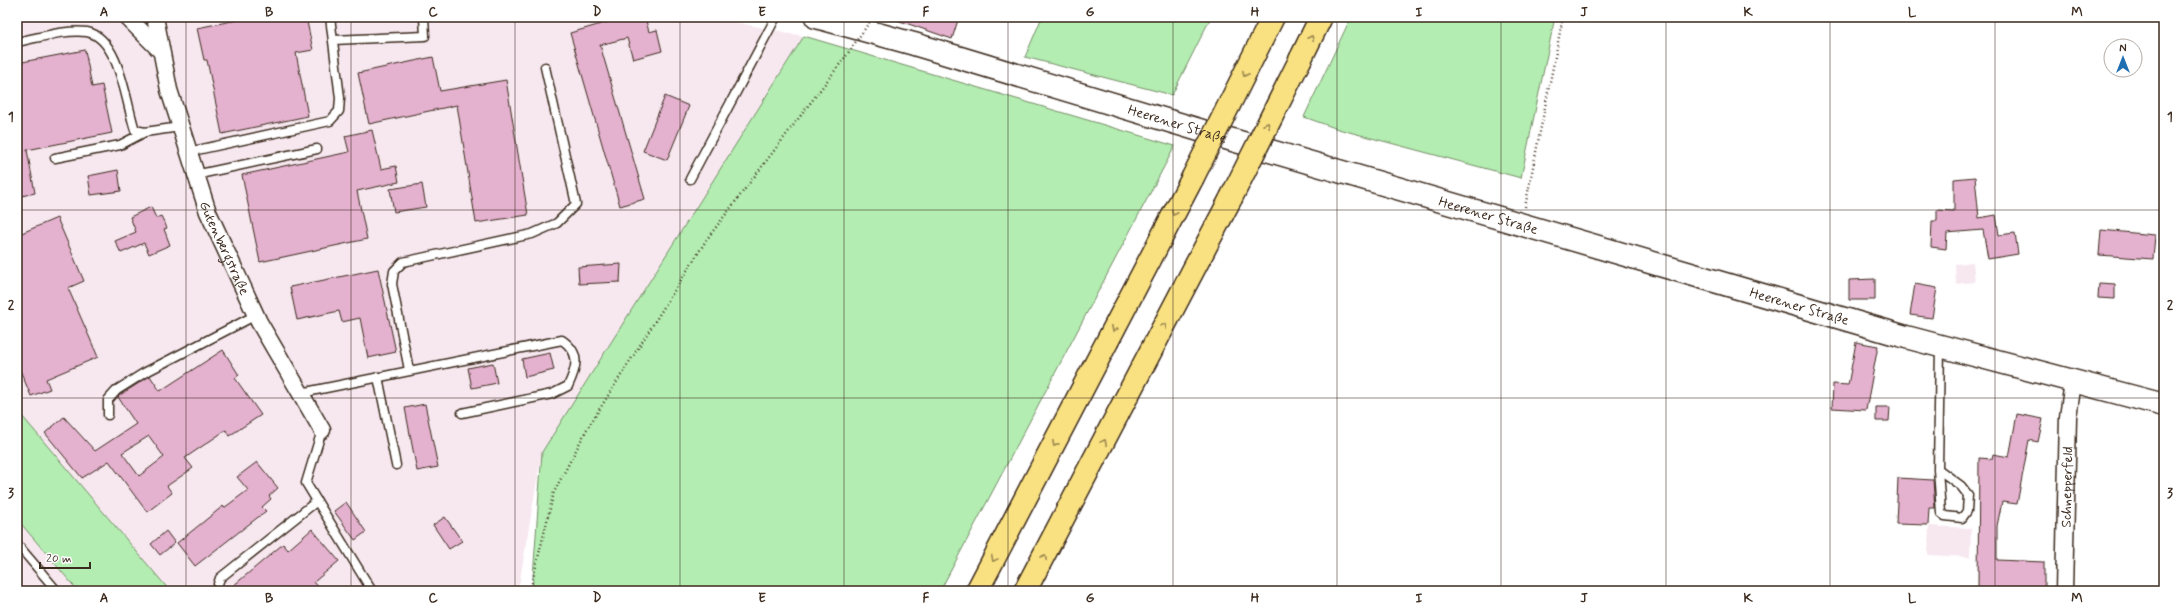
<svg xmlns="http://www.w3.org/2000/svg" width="2181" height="608" font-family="Mynerve,sans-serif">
<rect width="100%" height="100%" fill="#fff"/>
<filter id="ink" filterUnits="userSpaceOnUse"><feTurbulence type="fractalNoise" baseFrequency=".025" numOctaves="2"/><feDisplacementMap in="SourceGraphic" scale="8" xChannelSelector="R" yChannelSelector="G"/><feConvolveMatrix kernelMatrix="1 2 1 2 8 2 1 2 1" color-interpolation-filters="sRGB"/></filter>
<g filter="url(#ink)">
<g fill="#f7e8f0">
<path d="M40,17H710L804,36L542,452L518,591H170L17,410V21Z"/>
<path d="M1973,262L1975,282L1956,284L1955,264Z"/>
<path d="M17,519L78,591H17Z"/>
<path d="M1929,526L1971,528L1970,557L1928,555Z"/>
</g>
<g fill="#b3edb1" stroke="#778c68">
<path d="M1042,17H1211L1172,95L1025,57Z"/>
<path d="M1351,17H1555L1521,178L1338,129L1304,117Z"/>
<path d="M804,36L1175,146L940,591H532L542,452Z"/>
<path d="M17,410L170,591H78L17,519Z"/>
</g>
<g fill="#e4b1ce" stroke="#3b2a1e" fill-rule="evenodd">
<path d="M252,17H306L313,50L296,53L308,116L222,134L207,60H204L197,28Z"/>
<path d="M606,17H645L649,32L657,30L662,51L633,59L627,38L600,45L645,199L620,206L570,33L608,22Z"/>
<path d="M895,17H959L952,39L894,19Z"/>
<path d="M85,50L92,87L102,85L112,133L27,150L35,193L17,197V63Z"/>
<path d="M433,57L440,91L506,80L528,215L476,223L457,105L369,124L358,73Z"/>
<path d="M665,96L689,106L667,160L643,151Z"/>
<path d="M372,130L381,169L396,166L399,182L357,191L367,239L260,262L242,175L349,152L345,136Z"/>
<path d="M118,170L121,191L91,195L88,176Z"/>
<path d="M1975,177L1979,218L1996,215L1999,235L2015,233L2018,254L1988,259L1983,230L1947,233L1946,249L1931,247L1932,221H1937V210L1954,211V179Z"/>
<path d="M422,184L426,207L394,212L390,189Z"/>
<path d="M151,207L156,218L161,216L167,228L164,229L170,245L149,254L144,243L121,253L115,241L136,232L130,217Z"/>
<path d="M57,218L84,281L68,288L98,357L46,379L50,389L31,396L17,363V235Z"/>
<path d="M2101,230L2155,235L2153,259L2099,255Z"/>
<path d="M621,264L620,282L579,284L578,267Z"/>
<path d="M378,269L396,352L368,358L360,318L342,322L339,311L297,320L290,287Z"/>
<path d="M1875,279V300H1849V280Z"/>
<path d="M2099,283L2115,284V299L2098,298Z"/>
<path d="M1915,284L1937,288L1932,318L1910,315Z"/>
<path d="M1856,342L1878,346L1866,410L1832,408L1833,384L1848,385Z"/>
<path d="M223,350L239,375L235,378L261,415L229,436L226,430L185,458L193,468L167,486L172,493L147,512L109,461L82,478L45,433L64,417L95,451L136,424L118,397L120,395L150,376L160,391ZM149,436L164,457L139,476L122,453Z"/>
<path d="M550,353L554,370L525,377L522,359Z"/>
<path d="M493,363L497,383L472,388L468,368Z"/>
<path d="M425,404L438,467L417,471L405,408Z"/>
<path d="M1876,407H1890L1889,421H1876Z"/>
<path d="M2017,414L2043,419L2038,442L2029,440L2017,504L2002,502L1997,526V560L2044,562V591L1978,588L1979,458L1992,459L1993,454L2009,457Z"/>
<path d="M257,462L278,488L269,496L271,499L262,507L266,511L195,566L177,543L223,506L224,508L248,490L237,477Z"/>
<path d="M1898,478L1933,480L1935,508H1929L1928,525L1896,524Z"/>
<path d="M346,502L366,532L355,540L334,511Z"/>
<path d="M445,517L462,541L449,549L433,525Z"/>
<path d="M312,529L339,561L314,582L322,591H227L283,544L288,550Z"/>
<path d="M166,531L175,543L160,555L151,544Z"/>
</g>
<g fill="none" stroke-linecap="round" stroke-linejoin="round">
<g stroke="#3b2a1e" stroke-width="11">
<g id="lane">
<path d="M333,40L425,36L424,17"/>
<path d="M17,42C39,38 64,29 87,32C120,38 126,104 135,130L145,132L180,127"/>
<path d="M188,152L330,121L339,111L340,98L330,17"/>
<path d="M55,158L120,145L145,132"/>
<path d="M195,175L317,149"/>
<path d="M690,179L776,17"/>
<path d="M409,370L392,284L394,271L403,262L532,234L557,223L576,204L545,67"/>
<path d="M378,377L396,465"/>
<path d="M301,393L562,340C581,353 577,367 568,386L552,394L462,413"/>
<path d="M108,415V400L117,390L144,373L256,315"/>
<path d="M322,430L306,483L372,591"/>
<path d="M1938,469L1941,513L1945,516L1962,518L1967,511L1968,495L1961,486L1938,469L1940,347"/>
<path d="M17,544L57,591"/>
<path d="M219,591L218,584L220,578L317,501"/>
</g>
</g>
<g stroke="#3b2a1e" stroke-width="19">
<g id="street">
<path d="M127,17L161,51"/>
<path id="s1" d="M155,17L169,90L208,212L259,322L322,430"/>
<path id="s2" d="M2064,591L2068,417L2073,382"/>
</g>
</g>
<g stroke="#3b2a1e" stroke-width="25">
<g id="secondary">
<path id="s3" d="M816,17L914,44L1229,139L1906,337L2164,405"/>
</g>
</g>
<g stroke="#3b2a1e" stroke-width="25">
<g id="highway">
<path d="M1262,39L1273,17"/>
<path d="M1301,58L1321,17"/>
<path d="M977,591L1192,179"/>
<path d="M1025,591L1231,198"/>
</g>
</g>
<g stroke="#3b2a1e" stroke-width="2.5" stroke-dasharray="1 3" stroke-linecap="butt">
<path d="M1525,207L1563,17"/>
<path d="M530,591L554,492L587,429L707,239L846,56"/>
</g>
<use href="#lane" stroke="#fff" stroke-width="8"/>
<use href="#street" stroke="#fff" stroke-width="16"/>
<use href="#secondary" stroke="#fff" stroke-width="22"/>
<use href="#highway" stroke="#f9e181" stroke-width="22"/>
<g stroke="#3b2a1e" stroke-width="25" stroke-linecap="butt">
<g id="highway-bridge">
<path d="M1192,179L1262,39"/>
<path d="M1231,198L1301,58"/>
</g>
</g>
<path stroke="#3b2a1e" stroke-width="2.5" stroke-dasharray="1 3" stroke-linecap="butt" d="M846,56L873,17"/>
<use href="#highway-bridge" stroke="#f9e181" stroke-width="22"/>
</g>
<defs><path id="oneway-chevron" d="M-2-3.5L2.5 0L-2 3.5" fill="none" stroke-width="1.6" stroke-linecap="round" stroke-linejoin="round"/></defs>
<g stroke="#9a8650">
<use href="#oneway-chevron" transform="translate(1311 38) rotate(-64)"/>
<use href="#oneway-chevron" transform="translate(1245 74) rotate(117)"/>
<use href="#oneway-chevron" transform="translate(1267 125) rotate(-64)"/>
<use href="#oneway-chevron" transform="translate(1174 213) rotate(117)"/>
<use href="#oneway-chevron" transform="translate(1164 326) rotate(-62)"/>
<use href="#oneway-chevron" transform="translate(1114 329) rotate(117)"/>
<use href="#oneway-chevron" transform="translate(1104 442) rotate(-62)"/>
<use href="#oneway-chevron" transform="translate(1055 444) rotate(117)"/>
<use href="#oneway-chevron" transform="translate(1044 557) rotate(-62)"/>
<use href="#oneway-chevron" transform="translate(994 559) rotate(118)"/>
</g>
</g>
<path fill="none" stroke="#3b2a1e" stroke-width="1" stroke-opacity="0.55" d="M186,17V591M351,17V591M515,17V591M680,17V591M844,17V591M1008,17V591M1173,17V591M1337,17V591M1501,17V591M1666,17V591M1830,17V591M1995,17V591M17,210H2164M17,398H2164"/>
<g text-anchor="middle" stroke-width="3" stroke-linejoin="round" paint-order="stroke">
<g font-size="14" fill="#3b2a1e" stroke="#fff">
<text dy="5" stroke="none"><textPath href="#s3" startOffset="377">Heerener Straße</textPath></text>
<text dy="5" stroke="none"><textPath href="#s3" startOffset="701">Heerener Straße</textPath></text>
<text dy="5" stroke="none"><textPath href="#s1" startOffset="242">Gutenbergstraße</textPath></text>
<text dy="5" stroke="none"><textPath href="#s3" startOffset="1025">Heerener Straße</textPath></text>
<text dy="5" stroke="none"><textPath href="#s2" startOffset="104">Schnepperfeld</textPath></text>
</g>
</g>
<rect width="2181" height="608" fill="none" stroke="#fff" stroke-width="44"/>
<g transform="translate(2123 58)"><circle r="19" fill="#ffffff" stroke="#b1aaa5"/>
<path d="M0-3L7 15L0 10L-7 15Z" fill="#1f6fb2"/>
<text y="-6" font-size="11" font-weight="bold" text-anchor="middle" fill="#3b2a1e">N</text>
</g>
<path d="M40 562v6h50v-6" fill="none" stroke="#3b2a1e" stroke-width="2"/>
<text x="46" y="562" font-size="12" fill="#3b2a1e" stroke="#ffffff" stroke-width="3" paint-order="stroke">20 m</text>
<rect x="22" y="22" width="2137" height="564" fill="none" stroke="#3b2a1e" stroke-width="1.5"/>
<g font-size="13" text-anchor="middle" font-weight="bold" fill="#3b2a1e">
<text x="104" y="16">A</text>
<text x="269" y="16">B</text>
<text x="433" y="16">C</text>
<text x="597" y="16">D</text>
<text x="762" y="16">E</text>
<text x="926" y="16">F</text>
<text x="1090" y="16">G</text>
<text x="1255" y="16">H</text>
<text x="1419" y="16">I</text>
<text x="1584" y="16">J</text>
<text x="1748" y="16">K</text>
<text x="1912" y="16">L</text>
<text x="2077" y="16">M</text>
<text x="11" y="121">1</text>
<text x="2170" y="121">1</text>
<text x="11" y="309">2</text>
<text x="2170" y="309">2</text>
<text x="11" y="497">3</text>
<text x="2170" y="497">3</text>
<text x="104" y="602">A</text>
<text x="269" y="602">B</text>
<text x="433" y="602">C</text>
<text x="597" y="602">D</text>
<text x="762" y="602">E</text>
<text x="926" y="602">F</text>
<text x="1090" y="602">G</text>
<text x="1255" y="602">H</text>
<text x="1419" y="602">I</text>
<text x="1584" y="602">J</text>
<text x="1748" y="602">K</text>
<text x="1912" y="602">L</text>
<text x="2077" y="602">M</text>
</g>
</svg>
